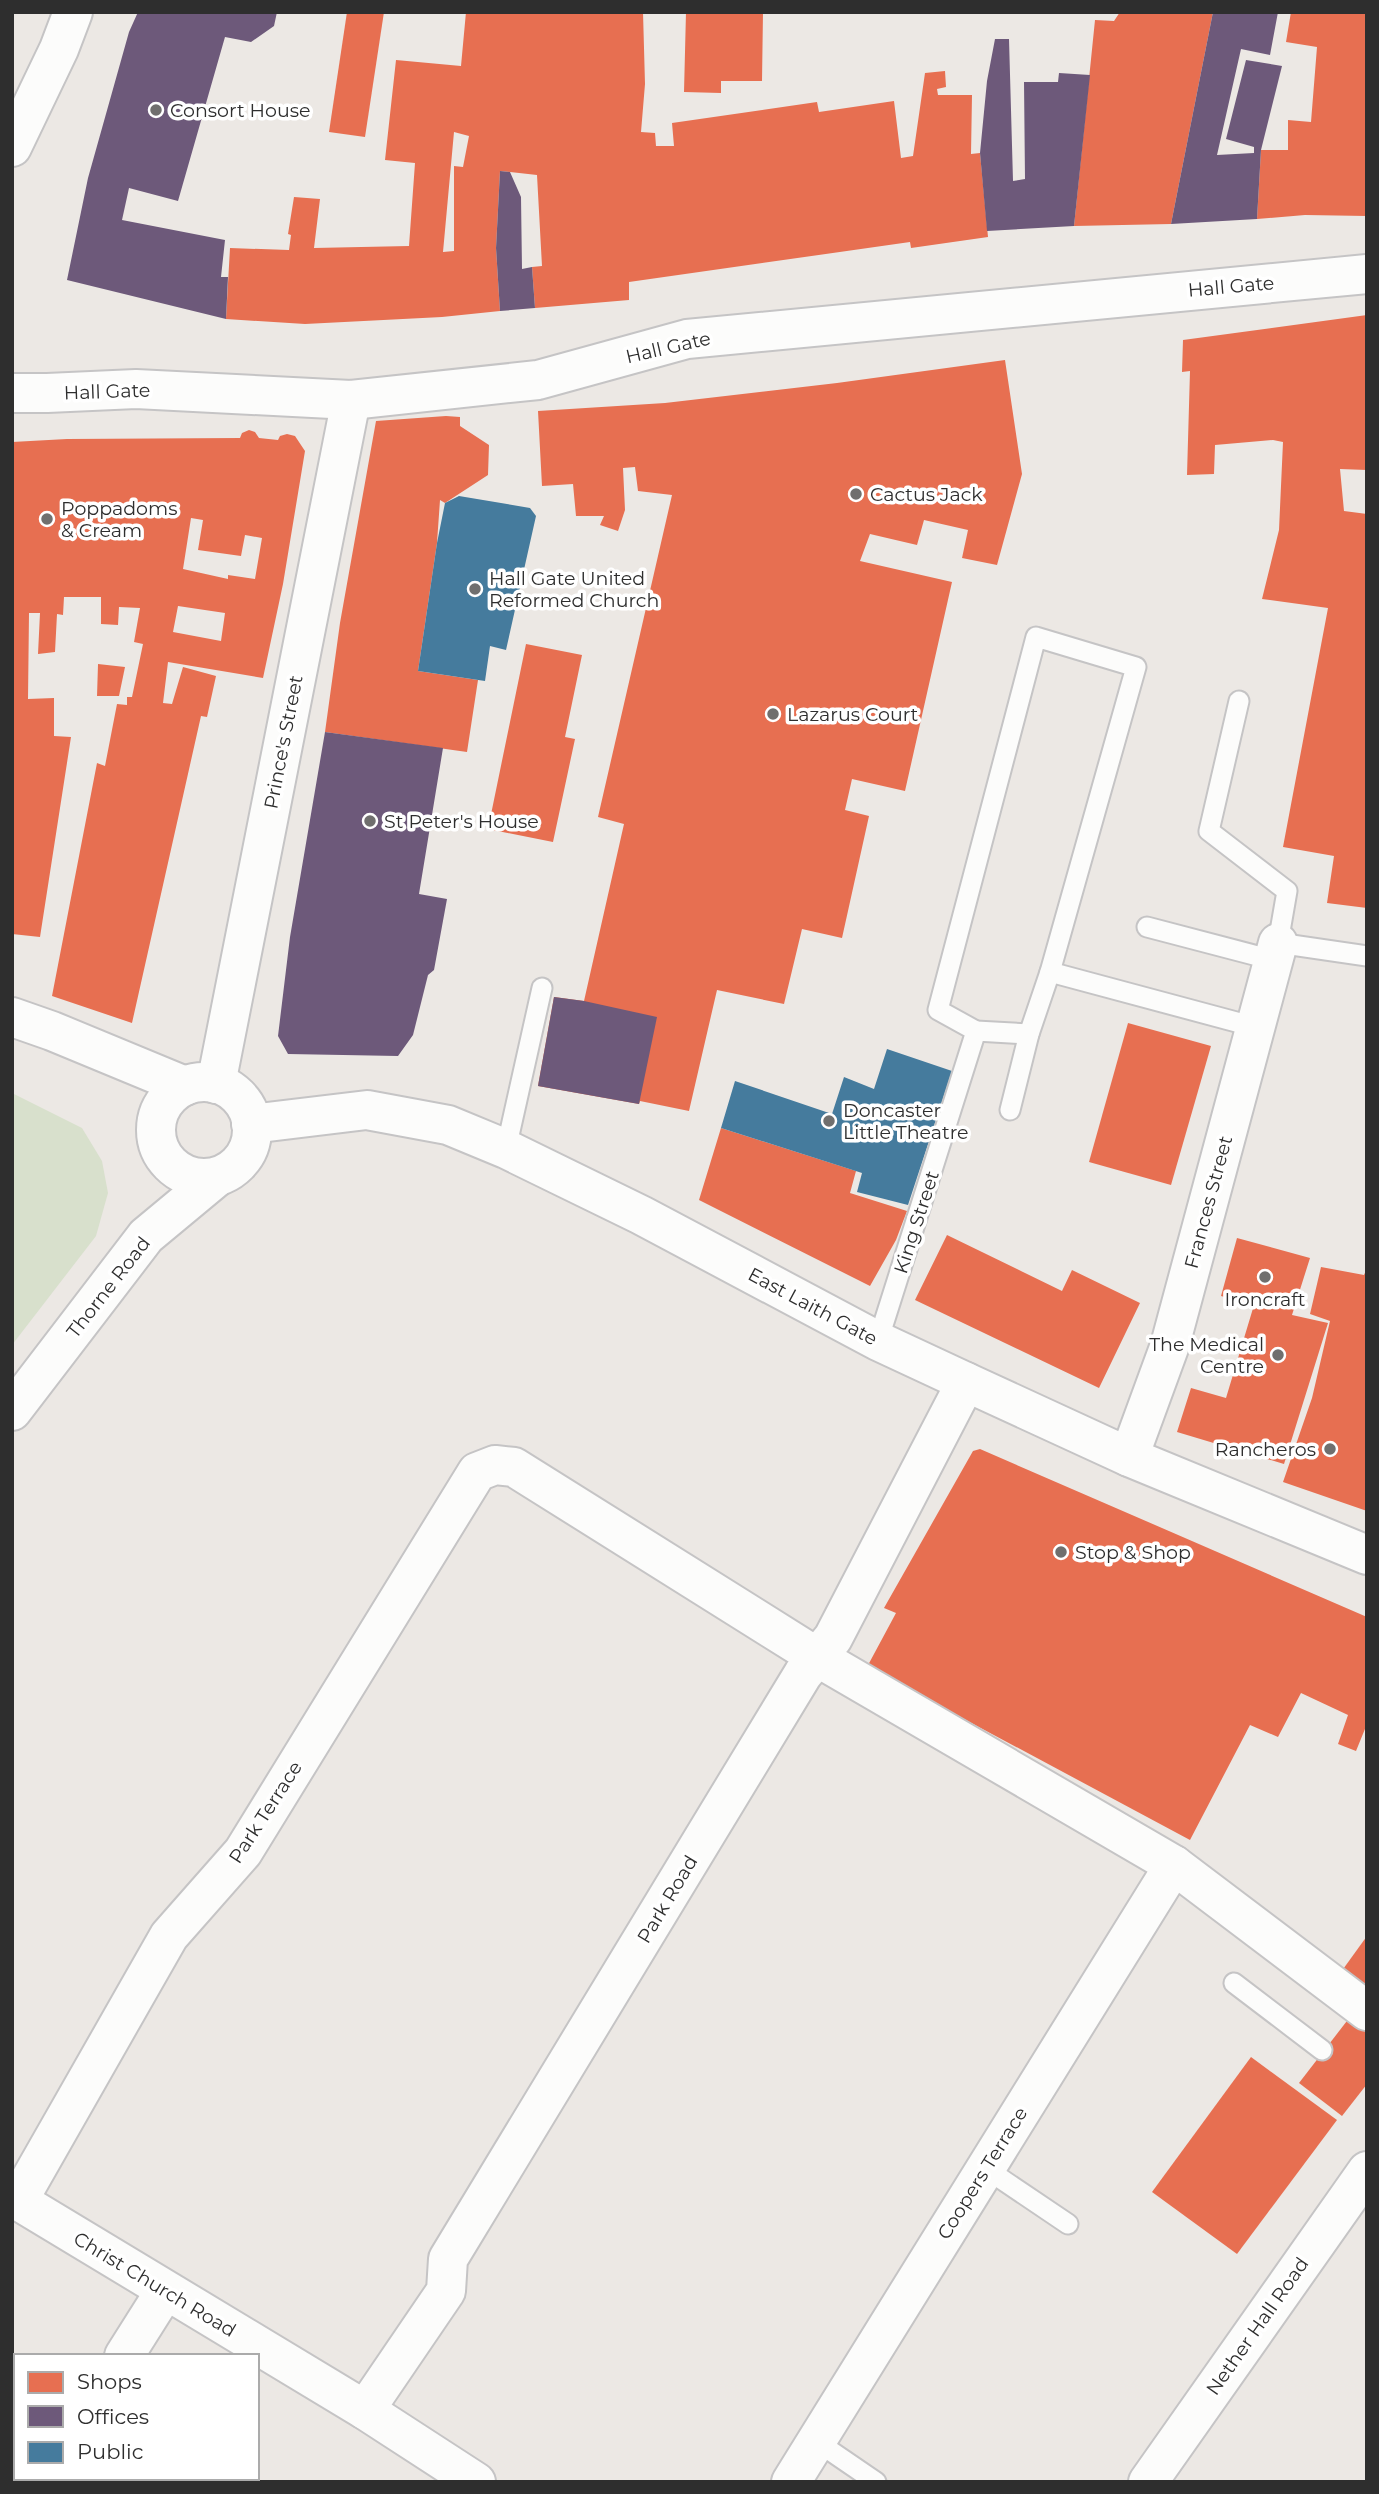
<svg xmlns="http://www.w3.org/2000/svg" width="1379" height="2494" font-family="Montserrat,sans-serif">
<rect width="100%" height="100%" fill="#ece8e4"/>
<path fill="#d8e0cc" d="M12,1093L82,1128L102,1161L108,1193L96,1236L12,1345Z"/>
<g fill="#e76f51" fill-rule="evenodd">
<path d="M347,12H384L365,137L329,132Z"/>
<path d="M466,12H643L645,84L641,132L655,133L656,146H674L672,123L817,102L819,112L894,101L901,158L913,156L925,73L945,71L946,87L937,89L938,95H972L971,154L980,153L988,237L911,248L910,242L629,282V300L535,308L532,267L542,266L537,175L500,171L496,248L500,311L442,317L305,324L226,319L230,248L289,250L291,235L288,234L294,197L320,199L314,248L409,246L415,163L385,160L396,60L461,66ZM454,132L469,136L463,167L454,166V251L443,252Z"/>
<path d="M686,12H763L762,81H721V93L684,92Z"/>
<path d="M1120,12H1213L1171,224L1074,226L1095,20L1114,21Z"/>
<path d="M1291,12H1367V216L1305,215L1257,219L1261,150H1288V120L1311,122L1317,47L1286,42Z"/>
<path d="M1367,315V470L1340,469L1344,511L1367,514V908L1327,903L1334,856L1283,847L1328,608L1262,599L1279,530L1283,442L1273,440L1215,445L1214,474L1187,475L1190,371L1182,372L1183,340Z"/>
<path d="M1005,360L1022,474L997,565L962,558L968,530L924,520L917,545L870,534L860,561L952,582L905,791L852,779L845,810L869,816L842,938L802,929L784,1004L717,990L689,1111L640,1101L639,1104L538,1086L554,997L584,1001L624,824L598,817L672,495L638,491L635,467L623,468L625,510L618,531L600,525L604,516H576L573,484L542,486L538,411L665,403L837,383Z"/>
<path d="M446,416L460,417V426L489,445L488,475L445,503L440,500L437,543L418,671L478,680L467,752L325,732L340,623L376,421Z"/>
<path d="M249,430L255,432L259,438L278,440L280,436L287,434L295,436L305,451L283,584L263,678L168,662L163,703L172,704L183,667L216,676L207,717L201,716L132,1023L52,996L97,763L105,766L117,704L127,705V697H132L143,644L134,642L140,608L119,607L118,625L101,624V597H64L63,615L57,614L55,652L38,654L40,613H29L28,699L54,698V736L71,737L40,937L12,934V442L67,439L240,438L242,433ZM191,518L203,520L198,550L241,556L245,535L262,538L255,579L228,575V579L183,569ZM178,606L225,613L221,641L173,632Z"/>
<path d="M526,644L582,655L565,737L575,739L553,842L488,829Z"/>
<path d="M98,664L125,667L119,696H97Z"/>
<path d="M1128,1023L1211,1046L1171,1185L1089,1162Z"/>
<path d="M721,1128L856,1171L850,1193L907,1211L896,1240L870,1286L699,1200Z"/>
<path d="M947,1235L1062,1291L1072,1270L1140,1303L1099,1388L915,1300Z"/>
<path d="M1237,1238L1310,1258L1292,1315L1328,1323L1284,1464L1177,1432L1191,1388L1226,1398L1254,1305L1221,1296Z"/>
<path d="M1321,1267L1364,1275L1367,1268V1511L1283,1482L1312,1398L1330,1321L1310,1314Z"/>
<path d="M980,1449L1367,1617V1724L1356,1751L1338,1744L1348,1715L1301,1693L1278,1737L1250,1725L1190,1840L867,1667L896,1613L884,1608L973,1451Z"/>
<path d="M1367,1936V1990L1341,1972Z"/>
<path d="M1350,2017L1367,2029V2084L1342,2116L1299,2083Z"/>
<path d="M1251,2057L1337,2120L1237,2254L1152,2192Z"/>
</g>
<g fill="#6d597a">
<path d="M138,12H277L274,26L251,42L225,37L178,201L129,188L122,220L225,240L221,277H228L226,319L67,280L88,178L129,32Z"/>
<path d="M1213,12H1278L1270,55L1241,49L1217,155L1254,153V147L1226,139L1246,60L1282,66L1261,150L1257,219L1171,224Z"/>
<path d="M995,39H1009L1013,181L1025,179L1024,82H1058L1059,73L1090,75L1074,226L987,231L980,153L987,81Z"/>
<path d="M500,171L510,172L521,197L522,269L532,267L535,308L500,311L496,248Z"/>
<path d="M325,732L443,748L419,894L447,899L434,970L428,975L413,1035L398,1056L288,1054L278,1036L290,937Z"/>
<path d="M554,997L584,1001L657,1017L639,1104L538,1086Z"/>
</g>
<g fill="#457b9d">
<path d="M459,496L530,508L536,516L506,650L490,646L485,681L418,671L437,543L445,503Z"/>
<path d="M887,1049L952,1071L908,1205L857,1192L862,1173L721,1128L735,1081L832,1114L844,1077L874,1089Z"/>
</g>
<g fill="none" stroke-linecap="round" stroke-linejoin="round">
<g stroke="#c5c4c5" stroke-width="23">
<g id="service">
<path d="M1239,701L1209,831L1287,891L1278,943L1367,956"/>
<path d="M1147,927L1273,960"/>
<path d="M1050,972L1255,1027"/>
<path d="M976,1031L1029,1034"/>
<path d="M506,1149L542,988"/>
<path d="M878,1341L976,1031L938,1010L1036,637L1136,667L1050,972L1029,1034L1010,1110"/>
<path d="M1234,1983L1322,2050"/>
<path d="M985,2168L1068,2224"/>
<path d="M816,2441L876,2482"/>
</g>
</g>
<g stroke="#c5c4c5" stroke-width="42">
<g id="minor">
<path d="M12,393H47L136,389L351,400L538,380L687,339L1367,274"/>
<path d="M216,1084L351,400"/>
<path d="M251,1124L367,1110L448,1125L506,1149L641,1215L878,1341L966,1382L1129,1457L1367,1555"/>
<path d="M1129,1457L1170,1345L1278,943"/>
<path d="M12,2197L365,2410L476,2482"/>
<path d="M18,2201L169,1936L243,1852L477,1472L495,1465L514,1467L817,1657L1174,1865L1367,2011"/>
<path d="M124,2356L165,2291"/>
<path d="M365,2410L446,2291L448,2259L803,1674L833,1638L966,1382"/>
<path d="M43,2482L46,2478"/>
<path d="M791,2482L1174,1865"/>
<path d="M1148,2482L1367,2171"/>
</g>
</g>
<g stroke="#c5c4c5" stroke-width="42">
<g id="tertiary">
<path d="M12,147L59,49L73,12"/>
<path d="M12,1017L52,1031L185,1086"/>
<circle cx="204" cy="1130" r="48"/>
<path d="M12,1411L146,1236L217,1177"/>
</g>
</g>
<use href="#service" stroke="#fcfcfb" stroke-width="19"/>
<use href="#minor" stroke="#fcfcfb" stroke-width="38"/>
<use href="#tertiary" stroke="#fcfcfb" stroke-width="38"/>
</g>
<g fill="#706f6e" stroke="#fff" stroke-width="2.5">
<circle cx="156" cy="110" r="7"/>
<circle cx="856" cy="494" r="7"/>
<circle cx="47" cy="519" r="7"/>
<circle cx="475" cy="589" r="7"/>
<circle cx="773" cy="714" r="7"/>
<circle cx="370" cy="821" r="7"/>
<circle cx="829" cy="1121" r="7"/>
<circle cx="1265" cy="1277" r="7"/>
<circle cx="1278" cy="1355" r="7"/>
<circle cx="1330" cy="1449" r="7"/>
<circle cx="1061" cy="1552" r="7"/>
</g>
<g text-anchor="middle" stroke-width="7" stroke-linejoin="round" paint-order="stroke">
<g font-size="19" fill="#2e2e2e" stroke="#fff" text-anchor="start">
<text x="170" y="117">Consort House</text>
<text x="870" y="501">Cactus Jack</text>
<text x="61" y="515">Poppadoms<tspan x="61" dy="22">&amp; Cream</tspan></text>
<text x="489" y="585">Hall Gate United<tspan x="489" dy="22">Reformed Church</tspan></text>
<text x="787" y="721">Lazarus Court</text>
<text x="384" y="828">St Peter's House</text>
<text x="843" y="1117">Doncaster<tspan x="843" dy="22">Little Theatre</tspan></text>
<text x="1265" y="1306" text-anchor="middle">Ironcraft</text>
<text x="1264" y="1351" text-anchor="end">The Medical<tspan x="1264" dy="22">Centre</tspan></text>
<text x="1316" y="1456" text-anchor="end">Rancheros</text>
<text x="1075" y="1559">Stop &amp; Shop</text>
</g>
<g font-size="19" fill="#2e2e2e" stroke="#fff">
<text transform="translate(1231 286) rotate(-5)" y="7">Hall Gate</text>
<text transform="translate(668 347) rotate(-13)" y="7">Hall Gate</text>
<text transform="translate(107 391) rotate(-2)" y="7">Hall Gate</text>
<text transform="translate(283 742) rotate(-79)" y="7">Prince's Street</text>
<text transform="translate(1208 1202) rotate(-75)" y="7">Frances Street</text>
<text transform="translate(916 1222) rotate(-72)" y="7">King Street</text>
<text transform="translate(108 1287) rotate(-52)" y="7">Thorne Road</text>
<text transform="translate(813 1306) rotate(28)" y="7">East Laith Gate</text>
<text transform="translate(265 1812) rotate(-57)" y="7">Park Terrace</text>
<text transform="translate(667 1899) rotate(-59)" y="7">Park Road</text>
<text transform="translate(982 2173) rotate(-58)" y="7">Coopers Terrace</text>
<text transform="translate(155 2284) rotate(31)" y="7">Christ Church Road</text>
<text transform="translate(1257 2326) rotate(-55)" y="7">Nether Hall Road</text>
</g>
</g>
<rect width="1379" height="2494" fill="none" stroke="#2e2e2e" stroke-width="28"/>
<rect x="14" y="2354" width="245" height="126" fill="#ffffff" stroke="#ababab" stroke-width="2"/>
<rect x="28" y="2372" width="35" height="21" fill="#e76f51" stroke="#ababab" stroke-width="2"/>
<text x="77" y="2389" font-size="21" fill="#2e2e2e">Shops</text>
<rect x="28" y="2406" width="35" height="21" fill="#6d597a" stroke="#ababab" stroke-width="2"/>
<text x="77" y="2424" font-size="21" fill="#2e2e2e">Offices</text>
<rect x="28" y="2442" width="35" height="21" fill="#457b9d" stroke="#ababab" stroke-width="2"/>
<text x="77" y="2459" font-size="21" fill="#2e2e2e">Public</text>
</svg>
